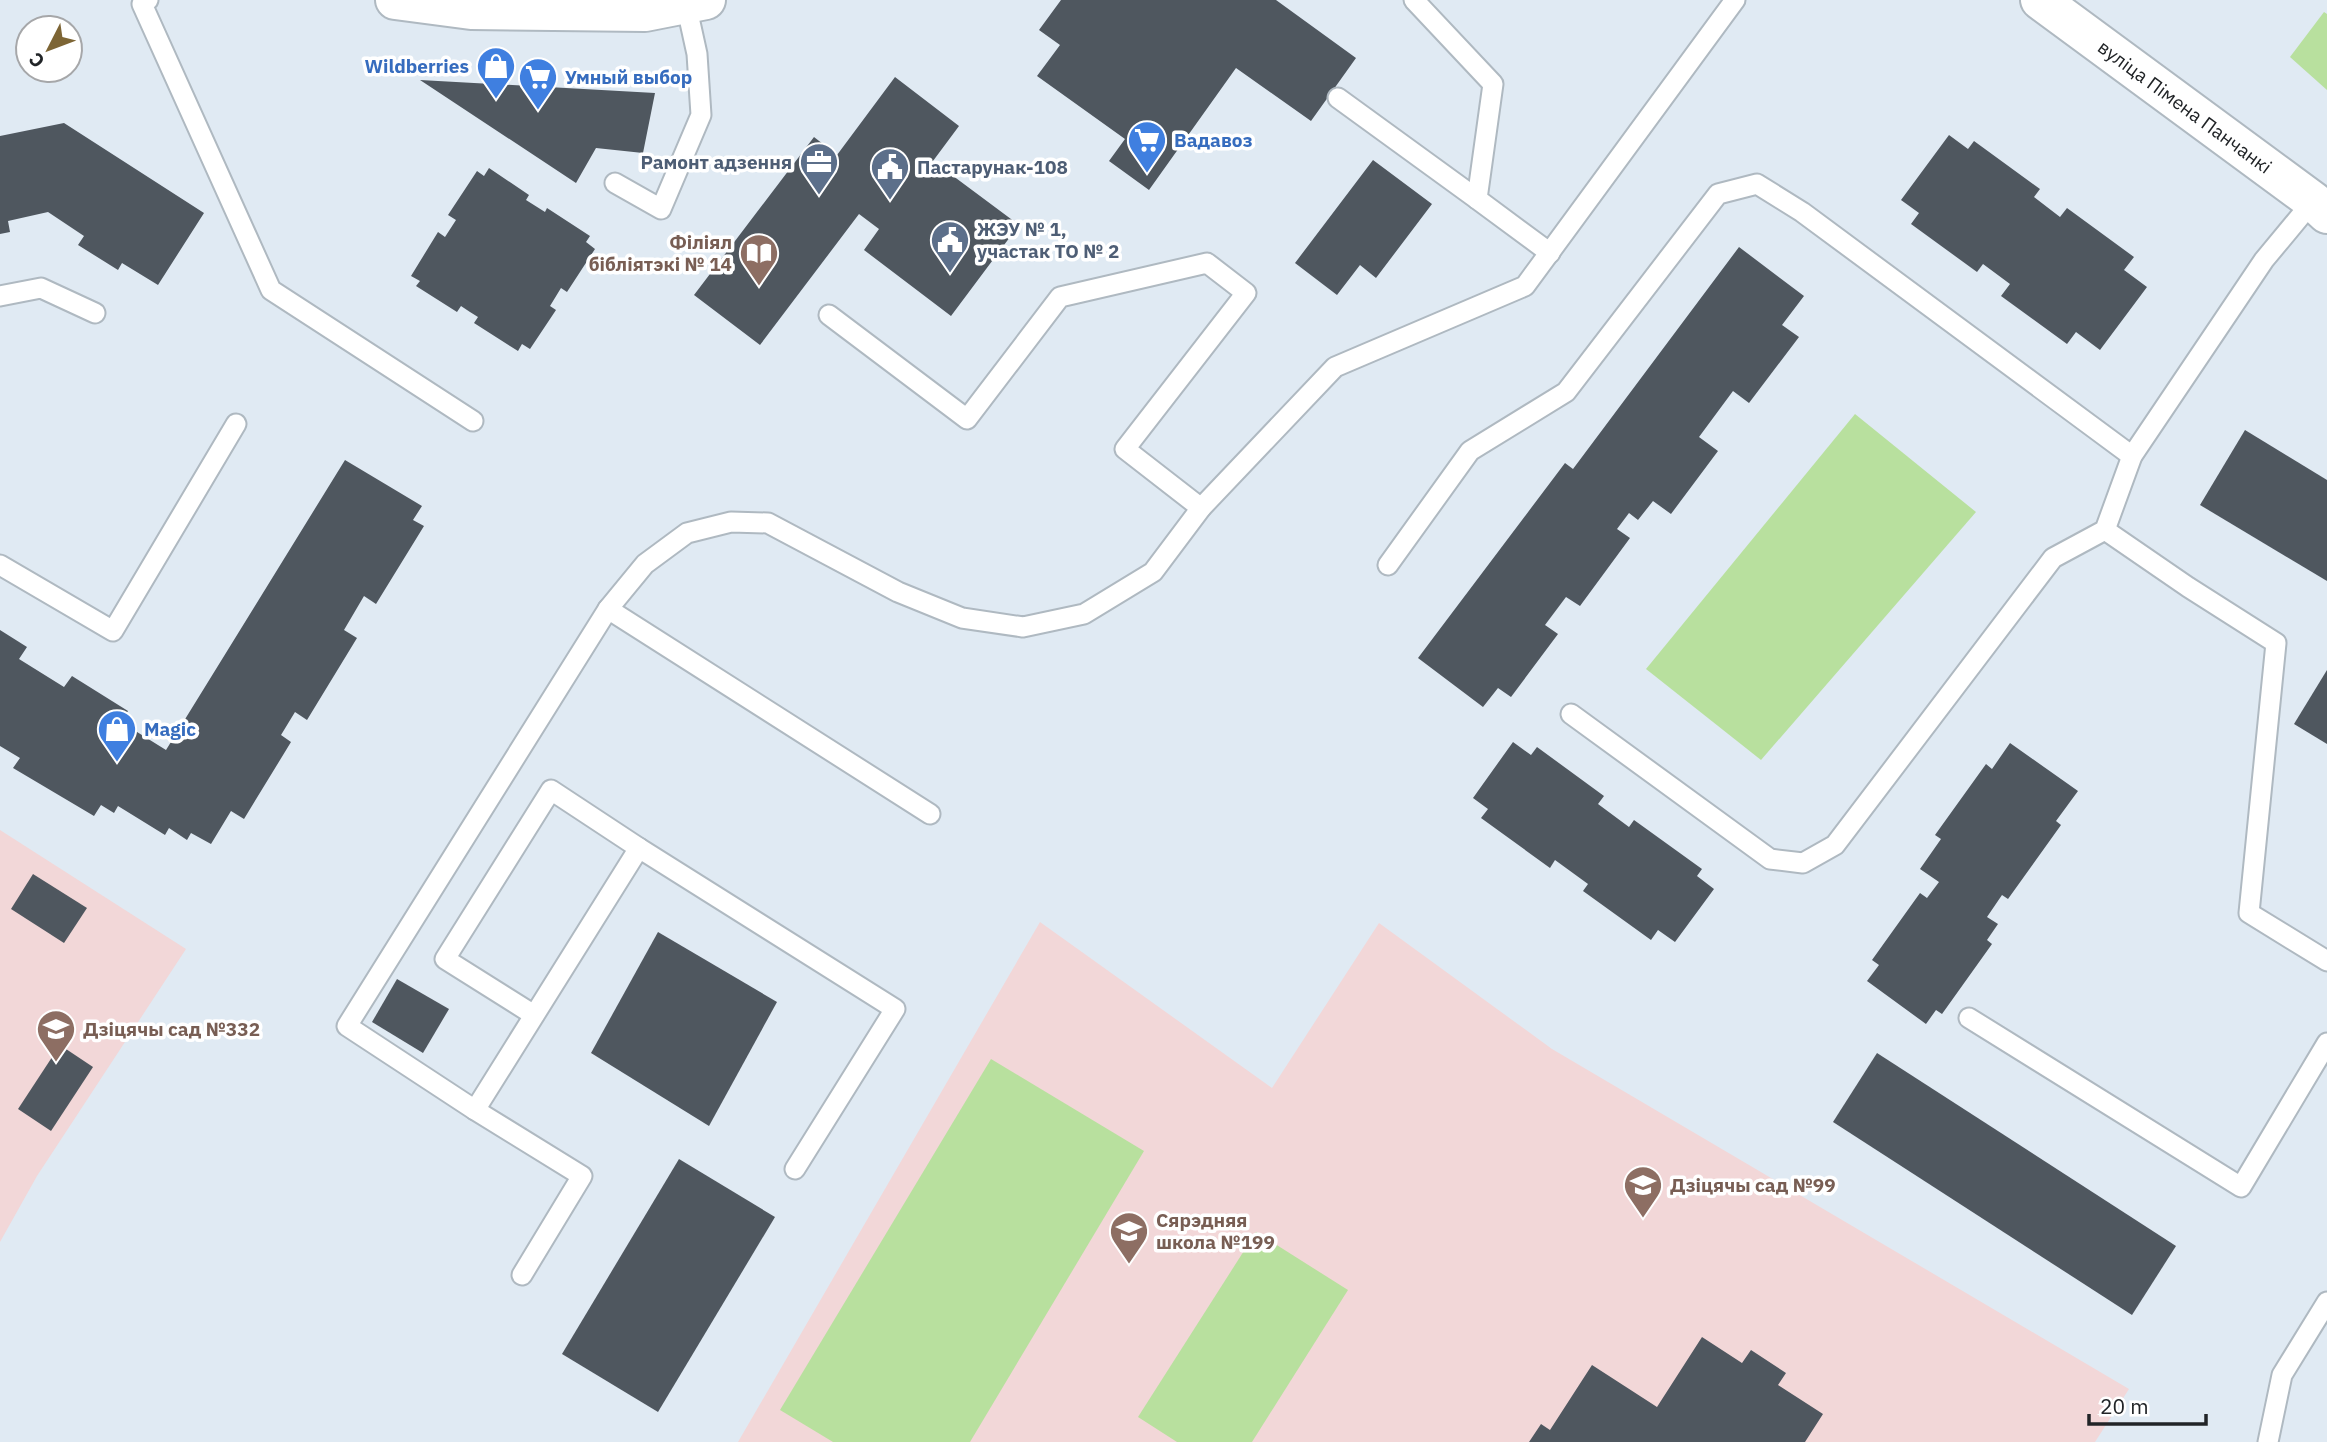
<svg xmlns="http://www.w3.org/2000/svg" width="2327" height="1442" font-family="'IBM Plex Sans',sans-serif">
<rect width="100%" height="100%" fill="#e0eaf3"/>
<g fill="#f2d7d8">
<path d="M0,830L186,949L37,1176L0,1242Z"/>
<path d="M1040,922L1272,1088L1379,923L1552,1049L2129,1389L2095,1442H738Z"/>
</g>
<g fill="#b8e09e">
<path d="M2324,12L2327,14V90L2290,57Z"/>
<path d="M1855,414L1976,512L1761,760L1646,669Z"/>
<path d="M991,1059L1144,1151L970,1442H833L780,1410Z"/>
<path d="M1256,1232L1348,1290L1252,1442H1177L1138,1417Z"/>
</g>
<g fill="#4f575f">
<path d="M1061,0H1276L1356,58L1311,121L1236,68L1149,190L1109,161L1125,139L1037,76L1060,45L1039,30Z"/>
<path d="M895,77L959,126L933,161L1019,225L951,316L864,250L879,229L859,214L760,345L694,295L814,137L837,155Z"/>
<path d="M420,80L655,93L643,153L596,148L576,183Z"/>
<path d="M64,123L204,213L158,285L122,263L118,270L78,245L84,236L48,212L8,221L10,232L0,234V136Z"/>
<path d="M1949,135L1968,149L1974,141L2040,189L2034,197L2060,217L2067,208L2134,257L2124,270L2147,287L2100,350L2076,332L2067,344L2001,296L2010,284L1983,264L1977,272L1911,224L1919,213L1901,200Z"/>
<path d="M1373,160L1432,204L1376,278L1360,265L1337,295L1295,263Z"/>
<path d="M489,168L529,195L526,200L545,212L547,208L590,236L586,242L595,249L567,292L561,288L550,306L556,310L530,349L522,344L518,351L474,323L478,317L470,312L461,306L457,312L416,286L420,281L411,276L438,232L445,237L456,220L448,215L477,171L484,176Z"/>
<path d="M1739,247L1804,296L1782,325L1799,337L1749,403L1733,391L1699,437L1718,451L1671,514L1653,501L1638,520L1629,513L1617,529L1630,538L1580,606L1566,597L1545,625L1558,634L1511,697L1498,688L1483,707L1418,658L1565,463L1573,469Z"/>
<path d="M2245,430L2327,480V581L2200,505Z"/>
<path d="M345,460L422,506L413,520L424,526L376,604L364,596L344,630L357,638L307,720L295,712L281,735L291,742L244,819L231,811L211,844L191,833L187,840L169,828L165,835L118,806L114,813L101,805L94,816L13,768L20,758L0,746V630L27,647L19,659L64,687L72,676L128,711L121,722L166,750Z"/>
<path d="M2327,670V744L2294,724Z"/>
<path d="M1513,742L1531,755L1537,747L1604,796L1598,804L1629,827L1634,820L1702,869L1697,876L1714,889L1675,942L1658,930L1651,940L1583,891L1588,884L1555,860L1550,868L1481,818L1488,809L1473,798Z"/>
<path d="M2010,743L2078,791L2056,821L2061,825L2008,899L2002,895L1987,917L1998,924L1987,940L1992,944L1942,1014L1936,1010L1926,1024L1867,981L1879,965L1872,960L1920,893L1927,898L1939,882L1920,869L1941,839L1935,835L1986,764L1992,769Z"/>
<path d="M33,874L87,908L64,943L11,909Z"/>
<path d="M658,932L777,1002L709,1126L591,1053Z"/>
<path d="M397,979L449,1009L423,1053L372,1022Z"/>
<path d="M60,1045L93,1067L51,1131L18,1109Z"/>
<path d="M1877,1053L2176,1246L2132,1315L1833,1122Z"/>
<path d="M679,1159L775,1217L658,1412L562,1354Z"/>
<path d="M1702,1337L1742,1363L1751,1350L1786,1373L1778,1385L1823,1414L1805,1442H1529L1541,1424L1550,1430L1592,1365L1657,1407Z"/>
</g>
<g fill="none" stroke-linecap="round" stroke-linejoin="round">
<g stroke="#afb9c1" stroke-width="23">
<g id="lane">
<path d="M148,0L142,4L271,290L473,421"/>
<path d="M1414,0L1493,84L1477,199L1550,253"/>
<path d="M1338,98L1477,199"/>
<path d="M615,183L661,209L701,115L697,54L686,4"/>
<path d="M0,296L41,288L95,313"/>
<path d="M829,315L967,419L1060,297L1207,263L1246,293L1125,449L1201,508"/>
<path d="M2105,530L2188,587L2276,643L2249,913L2327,961"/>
<path d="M0,565L113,631L236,424"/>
<path d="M1388,565L1470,451L1566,392L1718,194L1757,184L1802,212L2132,456"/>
<path d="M608,609L930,814"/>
<path d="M1571,714L1770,859L1803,863L1835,845L2053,558L2105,530L2132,456L2264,260L2313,201"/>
<path d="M534,1015L445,959L551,790L639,848"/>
<path d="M1969,1018L2241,1187L2327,1043"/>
<path d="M475,1110L639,848L895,1009L795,1169"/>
<path d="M522,1275L582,1176L475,1110L347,1026L608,609L645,564L687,533L731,522L768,523L898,592L962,618L1023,627L1084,614L1153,572L1201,508L1335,367L1525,286L1735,0"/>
<path d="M2268,1442L2282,1375L2327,1302"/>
</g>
</g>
<g stroke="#afb9c1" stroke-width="42">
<g id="secondary">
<path d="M395,0L471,10L645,12L706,0"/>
<path id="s1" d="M2040,0L2313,201L2327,214"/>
</g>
</g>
<use href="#lane" stroke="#fff" stroke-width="19"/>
<use href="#secondary" stroke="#fff" stroke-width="38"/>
</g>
<defs>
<g id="shop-pin" transform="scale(2.0125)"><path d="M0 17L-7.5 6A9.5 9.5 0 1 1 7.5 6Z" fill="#3f7fe0" stroke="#fff"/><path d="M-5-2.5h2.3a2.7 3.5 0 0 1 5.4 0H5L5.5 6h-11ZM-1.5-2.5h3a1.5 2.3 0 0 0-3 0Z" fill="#fff"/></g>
<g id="supermarket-pin" transform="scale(2.0125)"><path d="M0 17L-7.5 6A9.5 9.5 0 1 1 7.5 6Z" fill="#3f7fe0" stroke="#fff"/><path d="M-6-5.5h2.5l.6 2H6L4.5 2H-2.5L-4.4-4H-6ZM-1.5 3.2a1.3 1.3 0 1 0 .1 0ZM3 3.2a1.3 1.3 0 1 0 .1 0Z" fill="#fff"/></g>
<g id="office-pin" transform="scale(2.0125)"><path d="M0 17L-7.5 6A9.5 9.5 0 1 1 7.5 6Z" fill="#5c6f8a" stroke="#fff"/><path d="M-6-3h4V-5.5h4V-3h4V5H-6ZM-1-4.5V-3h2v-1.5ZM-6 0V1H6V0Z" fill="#fff"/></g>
<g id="civic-pin" transform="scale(2.0125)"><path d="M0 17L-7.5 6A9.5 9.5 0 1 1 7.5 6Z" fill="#5c6f8a" stroke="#fff"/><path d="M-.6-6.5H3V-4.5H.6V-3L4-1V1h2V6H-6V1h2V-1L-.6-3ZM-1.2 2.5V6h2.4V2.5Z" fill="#fff"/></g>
<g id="library-pin" transform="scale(2.0125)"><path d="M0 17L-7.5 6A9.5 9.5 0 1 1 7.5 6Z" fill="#8d6e63" stroke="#fff"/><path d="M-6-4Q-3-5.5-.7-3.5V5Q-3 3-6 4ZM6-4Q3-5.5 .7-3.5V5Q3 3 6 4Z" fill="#fff"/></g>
<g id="school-pin" transform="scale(2.0125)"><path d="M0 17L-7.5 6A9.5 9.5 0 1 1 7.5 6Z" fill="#8d6e63" stroke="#fff"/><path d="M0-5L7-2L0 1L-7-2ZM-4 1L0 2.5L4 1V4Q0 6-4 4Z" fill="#fff"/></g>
</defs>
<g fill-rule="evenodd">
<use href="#shop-pin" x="496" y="66"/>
<use href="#supermarket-pin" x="538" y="77"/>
<use href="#supermarket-pin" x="1147" y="140"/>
<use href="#office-pin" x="819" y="162"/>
<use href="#civic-pin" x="890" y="167"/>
<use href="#civic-pin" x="950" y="240"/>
<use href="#library-pin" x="759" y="253"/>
<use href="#shop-pin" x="117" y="729"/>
<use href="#school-pin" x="56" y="1029"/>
<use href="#school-pin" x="1643" y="1185"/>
<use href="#school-pin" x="1129" y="1231"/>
</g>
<g text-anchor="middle" stroke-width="7" stroke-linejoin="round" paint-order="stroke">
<g font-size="19" font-weight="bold" fill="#366cbe" stroke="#fff" text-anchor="start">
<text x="469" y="73" text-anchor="end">Wildberries</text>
<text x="565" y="84">Умный выбор</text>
<text x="1174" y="147">Вадавоз</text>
<text x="144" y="736">Magic</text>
</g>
<g font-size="19" fill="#212427" stroke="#fff">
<text dy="7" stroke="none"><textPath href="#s1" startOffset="180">вуліца Пімена Панчанкі</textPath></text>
</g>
<g font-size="19" font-weight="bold" fill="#4e5e75" stroke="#fff" text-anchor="start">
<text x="792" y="169" text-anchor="end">Рамонт адзення</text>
<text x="917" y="174">Пастарунак-108</text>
<text x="977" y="236">ЖЭУ № 1,<tspan x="977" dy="22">участак ТО № 2</tspan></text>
</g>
<g font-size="19" font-weight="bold" fill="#785e54" stroke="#fff" text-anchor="start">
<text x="732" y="249" text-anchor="end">Філіял<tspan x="732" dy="22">бібліятэкі № 14</tspan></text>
<text x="83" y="1036">Дзіцячы сад №332</text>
<text x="1670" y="1192">Дзіцячы сад №99</text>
<text x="1156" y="1227">Сярэдняя<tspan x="1156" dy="22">школа №199</tspan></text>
</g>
</g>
<g transform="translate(49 49) rotate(228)"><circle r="33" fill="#ffffff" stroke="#a6a7a9" stroke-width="2"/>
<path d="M0-5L12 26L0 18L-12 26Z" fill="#7d6535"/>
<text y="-10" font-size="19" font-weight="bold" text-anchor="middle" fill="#212427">С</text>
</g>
<path d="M2089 1414v10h117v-10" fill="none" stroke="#212427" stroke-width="3.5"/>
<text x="2100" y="1414" font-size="21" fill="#212427" stroke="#ffffff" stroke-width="5" paint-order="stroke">20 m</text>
</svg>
